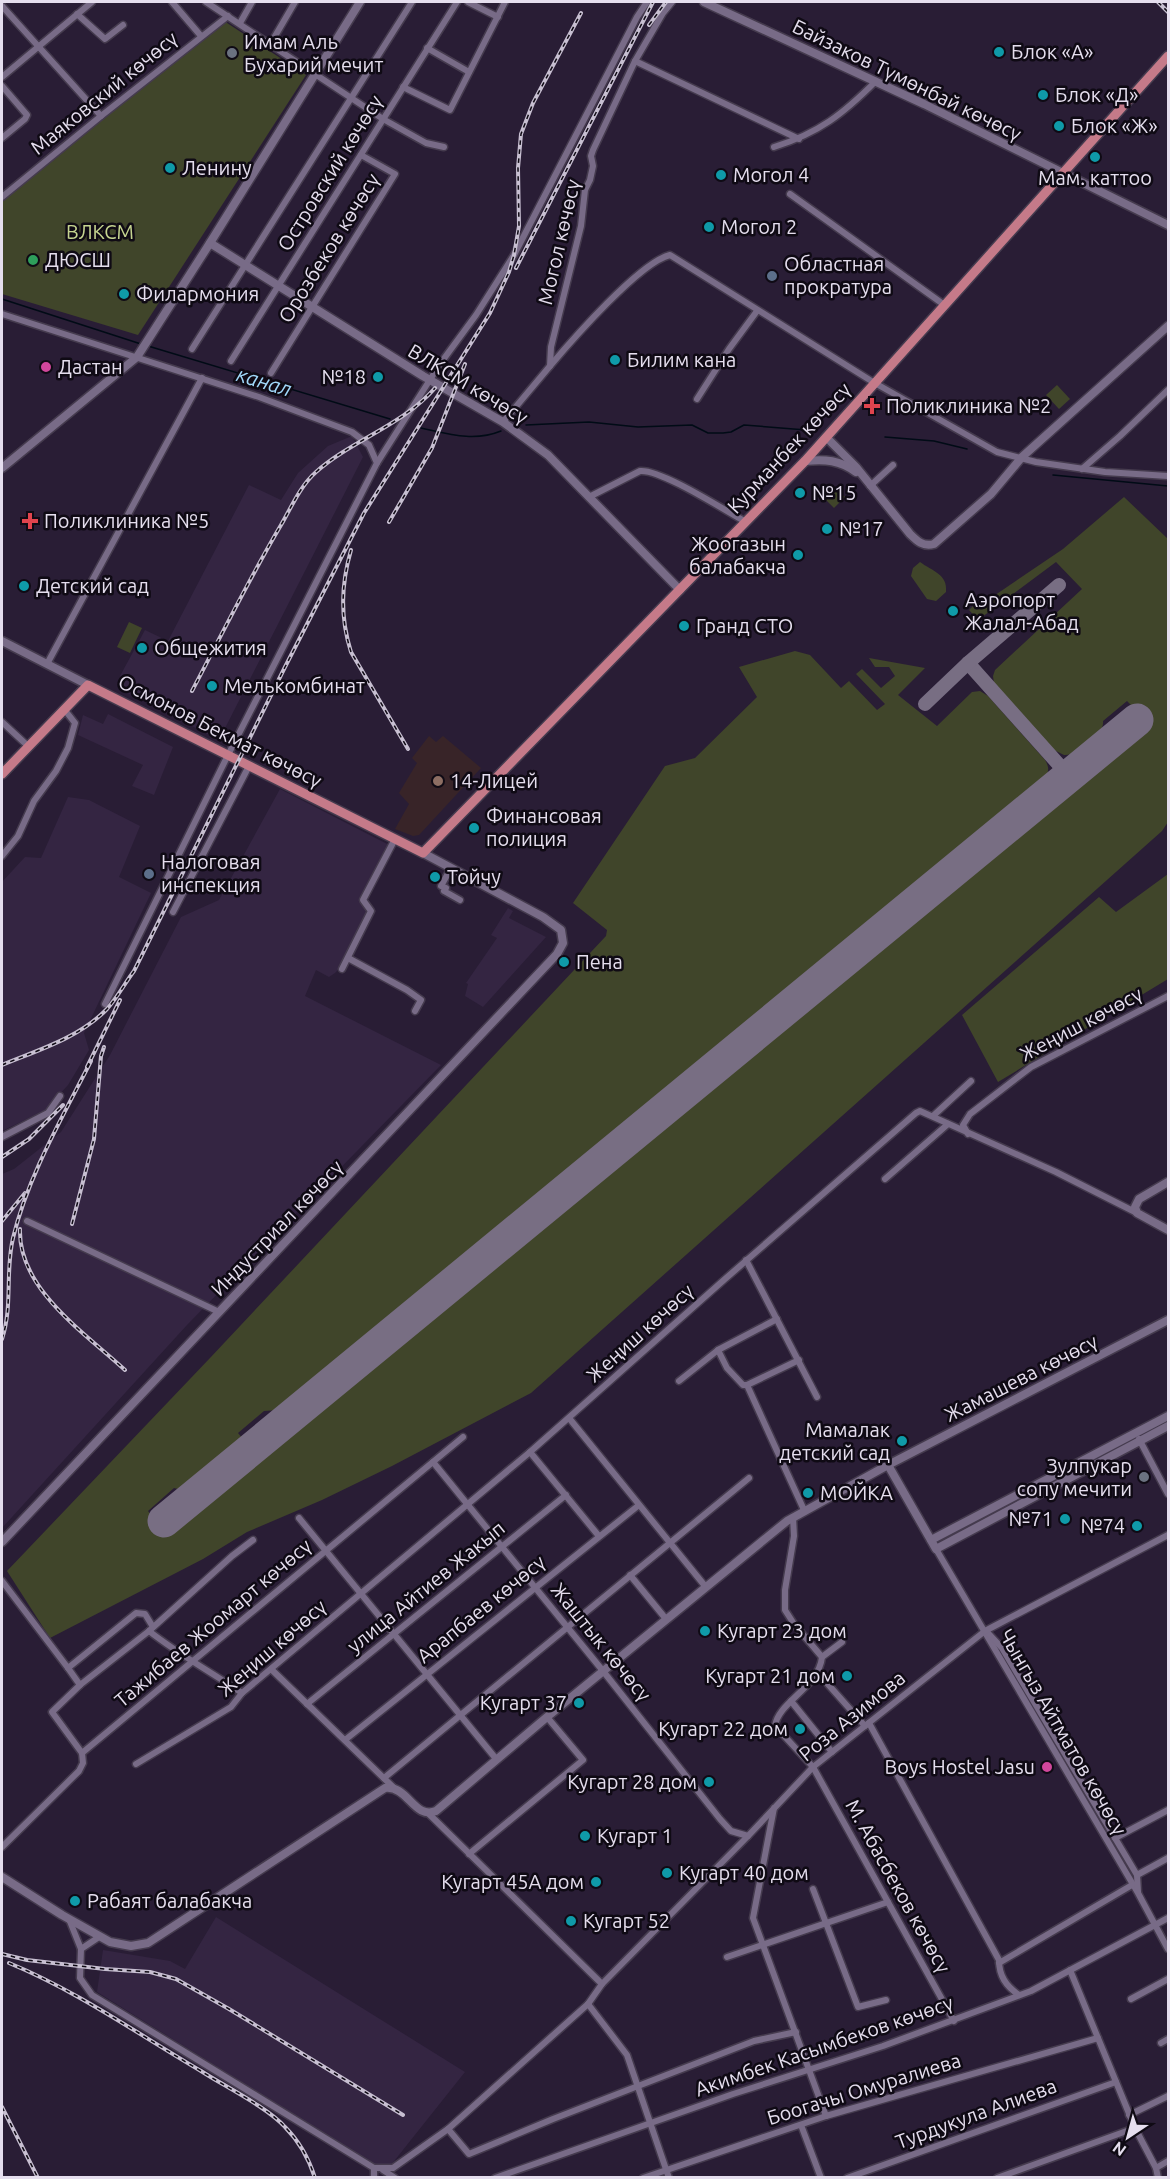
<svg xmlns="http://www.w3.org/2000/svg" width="1170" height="2179" font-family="Ubuntu,sans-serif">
<rect width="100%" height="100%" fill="#291d35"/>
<g fill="#342542">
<path d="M352,436L363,457L219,740L124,691L120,676L145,630L168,641L249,485L281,500L298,473L328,446Z"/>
<path d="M108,714L173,747L154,795L132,786L143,765L78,735L83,715L103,724Z"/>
<path d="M280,789L391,846L360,901L371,916L349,958L335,973L329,977L316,970L305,996L441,1065L187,1325L2,1528V1174L14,1169L61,1132L110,1055L181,917L219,900Z"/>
<path d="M68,797L89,800L140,826L119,877L151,893L84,1033L89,1050L68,1085L44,1111L2,1131V882L25,857L41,858Z"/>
<path d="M508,908L513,911L509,918L546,937L483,1007L465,996L468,984L466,983L497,938L491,935Z"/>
<path d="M216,1917L465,2072L391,2165L377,2166L97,1992L103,1950L170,1961L185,1969Z"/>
</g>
<path fill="#382428" d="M429,736L436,742L443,736L481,768L419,835L413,836L395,829L409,804L399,793L417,763L412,758Z"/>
<g fill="#40452a">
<path d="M224,21L306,75L138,335L2,294V199Z"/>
<path d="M1057,385L1070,399L1059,409L1046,395Z"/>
<path d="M834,486L845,497L834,508L823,497Z"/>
<path d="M1124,497L1168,539V822L1162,831L531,1393L392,1466L322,1500L247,1532L203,1559L50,1638L7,1571L210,1358L606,936L607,930L573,903L665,766L695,758L757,697L739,667L795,651L810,655L841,688L849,681L877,710L885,704L856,674L862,669L881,688L895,676L889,667H875L869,658L925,668L898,695L937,726L972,692L980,691L988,696L1045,760C1050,768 1049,773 1043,780L278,1410L264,1411L238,1433L243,1439L182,1490L174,1488L148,1511L166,1534L1151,726L1135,704L1132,706L1127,701L1103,721C1105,735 1078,756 1064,755L1050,748L994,683L993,676L995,670L1082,589L1056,562L978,620L969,610L973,606L976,608L1063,549Z"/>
<path d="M920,562C932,571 948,574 946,592L936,601L927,599L911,576L913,568Z"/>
<path d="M129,622L142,628L130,653L117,647Z"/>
<path d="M1168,874V979L998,1082L962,1015L1099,897L1116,912Z"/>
</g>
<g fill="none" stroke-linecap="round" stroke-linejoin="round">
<g stroke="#000b16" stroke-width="1.5">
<path d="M2,299L141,344"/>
<path d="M148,346L390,419"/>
<path d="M526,425L589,422L638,427L692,425L708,433H723L731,432L744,425L806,430"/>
<path d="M421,428C449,434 474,442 501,431"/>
<path d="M885,437L934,441L967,449"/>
<path d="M1053,475L1168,486"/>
</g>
<g stroke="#786e83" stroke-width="14">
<path d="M968,663L1069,776"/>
<path d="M925,704L968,663L1059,585"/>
</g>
<path stroke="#786e83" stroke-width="33" d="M164,1521L1137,720"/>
<g stroke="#453b4e" stroke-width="9">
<g id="street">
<path d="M172,2L201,36"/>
<path d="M206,2L383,119L426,143L444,147"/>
<path d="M468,2L498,17"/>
<path d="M2,6L101,116"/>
<path d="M77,14L105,39L123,25"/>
<path d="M240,23L252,2"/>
<path d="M271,43L295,2"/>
<path d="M427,48L469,72"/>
<path d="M635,61L799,139"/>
<path d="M2,77L92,2"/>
<path d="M2,86L27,115L25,119L2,138"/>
<path d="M403,87L450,110L505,2"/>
<path d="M774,147C819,133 843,114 876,81"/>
<path d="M790,194L943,304"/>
<path d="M2,197L101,116L228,16"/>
<path d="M2,314L259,397L352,432L369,445L377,463L228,755L105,1004"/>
<path d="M192,349L412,2"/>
<path d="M231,361L457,2"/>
<path d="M550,366C572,340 640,262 670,255L873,382L997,452L1036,462L1105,472L1168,476"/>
<path d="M271,373L395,174L361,155"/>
<path d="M697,399L729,349L757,311"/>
<path d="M503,422L550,366L551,347L581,226L585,190L590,180L593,166L591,156L593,150L635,61L663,13L672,2"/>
<path d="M377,463L440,364L476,315L514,255L637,17L647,2"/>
<path d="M1082,469L1120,436L1168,390"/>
<path d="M870,486L893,465"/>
<path d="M589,497L640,471C661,469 724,510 746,522"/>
<path d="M47,664L202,378"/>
<path d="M2,722L28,746"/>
<path d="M2,856L18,836L34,801L56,771L68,748L75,723L64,709"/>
<path d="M451,868L441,886L446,888L444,891L460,900"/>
<path d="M173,912L249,766"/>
<path d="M348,958L407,990L421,1000L415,1011"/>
<path d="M342,969L371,911L363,900L395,839"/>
<path d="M933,1116L971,1081"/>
<path d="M968,1134L963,1125L970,1114L1031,1067L1168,996"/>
<path d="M2,1137L48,1113L60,1096"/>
<path d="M885,1179L948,1124"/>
<path d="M27,1221L219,1312"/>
<path d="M746,1260L817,1397"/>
<path d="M718,1350L777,1319"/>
<path d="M679,1381L718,1350L727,1368L743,1385H747L804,1510"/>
<path d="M747,1385L799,1360"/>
<path d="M569,1418L705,1586"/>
<path d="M1139,1439L1168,1494"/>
<path d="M530,1452L598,1535"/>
<path d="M433,1462L603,1671L720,1819L731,1831L748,1836"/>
<path d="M793,1517L794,1536L785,1590V1610L794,1624L822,1657C819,1687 778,1702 775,1726L813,1767L954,2021"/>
<path d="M299,1518L497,1760"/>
<path d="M936,1549L1138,1893L1168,1949"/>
<path d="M630,1575L666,1619"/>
<path d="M2,1581L68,1668L136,1613L145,1614L153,1627"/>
<path d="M149,1631C178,1654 211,1672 242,1693"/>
<path d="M988,1633L1002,1648L1137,1875L1138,1892"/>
<path d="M822,1657L842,1642"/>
<path d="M68,1668L80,1685L149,1631L232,1556L253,1540"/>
<path d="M271,1669L393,1787"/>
<path d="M818,1673L865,1726"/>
<path d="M80,1685L52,1712L82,1753"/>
<path d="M791,1701L832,1752"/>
<path d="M307,1704L566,1495"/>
<path d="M869,1723L999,1960C999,1976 1006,1986 1019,1995"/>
<path d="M345,1740L639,1505"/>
<path d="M136,1764L231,1707L242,1693L530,1452L725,1279L916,1113L920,1111L1056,1172L1137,1213"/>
<path d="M384,1778L749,1478"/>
<path d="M774,1808L753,1918L826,2116"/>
<path d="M429,1814L602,1984"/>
<path d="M1115,1838L1168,1810"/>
<path d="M2,1847L79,1771L83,1763L82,1753L463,1437"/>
<path d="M469,1854L583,1760L547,1717"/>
<path d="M1137,1875L1168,1858"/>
<path d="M813,1889L858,2007L886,2000"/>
<path d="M69,1919L81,1949L99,1937"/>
<path d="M81,1949L80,1978L92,1995L374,2168"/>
<path d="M727,1957L888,1902"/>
<path d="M999,1963L1132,1885"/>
<path d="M1070,1970L1135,2128L1156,2168L1158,2178"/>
<path d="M1131,1999L1168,1979"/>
<path d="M588,2004L627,2055L669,2178"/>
<path d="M1161,2043L1168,2039"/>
<path d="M1129,2115L1168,2096"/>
<path d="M801,2125L821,2178"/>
<path d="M448,2129L469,2154L553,2119L754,2041L796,2032"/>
<path d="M1156,2168L1168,2161"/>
<path d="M383,2170L395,2178"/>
<path d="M374,2178V2168H393L448,2129L588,2004L602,1984L748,1836L813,1767L985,1631L1168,1535"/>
<path d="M495,2178L733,2094L883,2046L1031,1991L1168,1918"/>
<path d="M643,2178L826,2116L1098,2038"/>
<path d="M847,2178L1116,2082"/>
<path d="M997,2178L1135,2128"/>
</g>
</g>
<g stroke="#453b4e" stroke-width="11">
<g id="secondary">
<path d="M704,2L924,104L1168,225"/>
<path d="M210,243L423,376L503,422L548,455L680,590"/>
<path d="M826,437L856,467L910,534C917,541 923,547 934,544L991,494L1022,457L1168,326"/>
<path d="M805,461C825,459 840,460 856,472"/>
<path d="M2,468L137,357L210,243L360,2"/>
<path d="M2,641L88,685"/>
<path d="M1168,1182L1139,1199L1135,1207L1137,1213L1168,1230"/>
<path d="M888,1465L936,1549L1168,1426"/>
<path d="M931,1540L1168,1416"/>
<path d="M2,1542L557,954L563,943L561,930L543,917L423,853"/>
<path d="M2,1877L62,1915L110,1942L131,1946L148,1943L385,1788C408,1785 414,1820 436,1811L547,1717L787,1521L888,1465L1168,1320"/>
</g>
</g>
<g stroke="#453b4e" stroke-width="12">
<path id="primary" d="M2,774L88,685L423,853L805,461L1168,56"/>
</g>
<use href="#street" stroke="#786b87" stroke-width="6"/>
<use href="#secondary" stroke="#786b87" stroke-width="8"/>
<use href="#primary" stroke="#c57a89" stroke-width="9"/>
<g stroke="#c7bfd1" stroke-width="4">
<g id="rail">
<path d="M1158,2L1168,12"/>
<path d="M649,25L666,2"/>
<path d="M516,268L653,2"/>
<path d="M389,522L432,448L465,364"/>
<path d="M351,550C341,585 340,617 351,652L408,749"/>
<path d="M192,691C221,636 249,579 281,525C291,508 300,486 316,472C352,440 403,425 435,388"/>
<path d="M2,1065C38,1050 79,1038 107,1009C117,998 125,983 134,971L285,667L364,513L490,313L509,272L514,255L519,226L518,168L521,134L533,103L581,13"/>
<path d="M87,1067L120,1000"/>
<path d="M2,1157L29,1139L63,1105"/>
<path d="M2,1221L25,1193"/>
<path d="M72,1224L94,1139L101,1056L104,1047"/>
<path d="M20,1229C18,1289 85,1333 125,1370"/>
<path d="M2,1339C13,1306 5,1272 13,1238C28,1176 62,1118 91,1061"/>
<path d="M2,1954L27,1960L105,1969L150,1972L176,1979L229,2009L403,2115"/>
<path d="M9,1963C77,1991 138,2034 201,2071C224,2086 267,2107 285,2127C299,2141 309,2159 315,2178"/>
<path d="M2,2107L38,2178"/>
</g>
</g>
<use href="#rail" stroke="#0f0a14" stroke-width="1.5" stroke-dasharray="4.5" stroke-linecap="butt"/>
</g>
<g fill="#0f9aa8" stroke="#0f0a14" stroke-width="2">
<circle cx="999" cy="52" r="6"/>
<circle cx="1043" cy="95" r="6"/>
<circle cx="1059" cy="126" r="6"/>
<circle cx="1095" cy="157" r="6"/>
<circle cx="170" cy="168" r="6"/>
<circle cx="721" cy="175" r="6"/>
<circle cx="709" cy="227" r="6"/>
<circle cx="124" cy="294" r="6"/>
<circle cx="615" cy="360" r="6"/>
<circle cx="378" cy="377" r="6"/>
<circle cx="800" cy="493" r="6"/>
<circle cx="827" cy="529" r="6"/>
<circle cx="798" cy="555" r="6"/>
<circle cx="24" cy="586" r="6"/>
<circle cx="953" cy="611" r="6"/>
<circle cx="684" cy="626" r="6"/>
<circle cx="142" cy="648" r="6"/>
<circle cx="212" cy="686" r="6"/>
<circle cx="474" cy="828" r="6"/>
<circle cx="435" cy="877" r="6"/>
<circle cx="564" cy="962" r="6"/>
<circle cx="902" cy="1441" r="6"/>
<circle cx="808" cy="1493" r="6"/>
<circle cx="1065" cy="1519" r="6"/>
<circle cx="1137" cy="1526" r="6"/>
<circle cx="705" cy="1631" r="6"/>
<circle cx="847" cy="1676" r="6"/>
<circle cx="579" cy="1703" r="6"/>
<circle cx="800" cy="1729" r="6"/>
<circle cx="709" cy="1782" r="6"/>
<circle cx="585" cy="1836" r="6"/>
<circle cx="667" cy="1873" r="6"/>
<circle cx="596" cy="1882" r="6"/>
<circle cx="75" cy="1901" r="6"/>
<circle cx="571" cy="1921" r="6"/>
</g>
<g fill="#6b7280" stroke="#0f0a14" stroke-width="2">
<circle cx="232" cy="53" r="6"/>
<circle cx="1144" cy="1477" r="6"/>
</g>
<circle fill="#2e9e5b" stroke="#0f0a14" stroke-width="2" cx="33" cy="260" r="6"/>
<g fill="#5c6f8a" stroke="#0f0a14" stroke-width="2">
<circle cx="772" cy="276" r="6"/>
<circle cx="149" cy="874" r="6"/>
</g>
<g fill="#d1479c" stroke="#0f0a14" stroke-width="2">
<circle cx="46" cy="367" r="6"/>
<circle cx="1047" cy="1767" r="6"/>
</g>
<g fill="#e0444e" stroke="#0f0a14" stroke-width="2">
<path d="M869 397h6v6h6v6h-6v6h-6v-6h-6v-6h6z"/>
<path d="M27 512h6v6h6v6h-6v6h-6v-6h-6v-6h6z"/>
</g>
<circle fill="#8d6e63" stroke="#0f0a14" stroke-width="2" cx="438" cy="781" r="6"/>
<g text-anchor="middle" stroke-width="5" stroke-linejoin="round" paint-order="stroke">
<g font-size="20" fill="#e5deee" stroke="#0f0a14" text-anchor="start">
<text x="244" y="49">Имам Аль<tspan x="244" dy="23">Бухарий мечит</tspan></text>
<text x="1011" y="59">Блок «А»</text>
<text x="1055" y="102">Блок «Д»</text>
<text x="1071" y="133">Блок «Ж»</text>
<text x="182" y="175">Ленину</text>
<text x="733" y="182">Могол 4</text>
<text x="1095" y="185" text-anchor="middle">Мам. каттоо</text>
<text x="721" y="234">Могол 2</text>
<text x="45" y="267">ДЮСШ</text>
<text x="784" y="271">Областная<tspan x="784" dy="23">прократура</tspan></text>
<text x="136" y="301">Филармония</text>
<text x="627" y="367">Билим кана</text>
<text x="58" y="374">Дастан</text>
<text x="366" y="384" text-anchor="end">№18</text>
<text x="886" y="413">Поликлиника №2</text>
<text x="812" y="500">№15</text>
<text x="44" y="528">Поликлиника №5</text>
<text x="839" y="536">№17</text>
<text x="786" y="551" text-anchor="end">Жоогазын<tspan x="786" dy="23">балабакча</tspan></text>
<text x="36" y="593">Детский сад</text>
<text x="965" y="607">Аэропорт<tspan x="965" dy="23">Жалал-Абад</tspan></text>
<text x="696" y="633">Гранд СТО</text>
<text x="154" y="655">Общежития</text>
<text x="224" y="693">Мелькомбинат</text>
<text x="450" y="788">14-Лицей</text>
<text x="486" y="823">Финансовая<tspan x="486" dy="23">полиция</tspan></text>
<text x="161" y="869">Налоговая<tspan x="161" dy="23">инспекция</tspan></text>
<text x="447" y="884">Тойчу</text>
<text x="576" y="969">Пена</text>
<text x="890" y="1437" text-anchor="end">Мамалак<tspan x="890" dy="23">детский сад</tspan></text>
<text x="1132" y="1473" text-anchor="end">Зулпукар<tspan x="1132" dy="23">сопу мечити</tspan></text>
<text x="820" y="1500">МОЙКА</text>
<text x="1053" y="1526" text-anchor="end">№71</text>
<text x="1125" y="1533" text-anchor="end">№74</text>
<text x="717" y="1638">Кугарт 23 дом</text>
<text x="835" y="1683" text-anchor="end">Кугарт 21 дом</text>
<text x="567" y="1710" text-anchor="end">Кугарт 37</text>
<text x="788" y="1736" text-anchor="end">Кугарт 22 дом</text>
<text x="1035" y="1774" text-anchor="end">Boys Hostel Jasu</text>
<text x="697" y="1789" text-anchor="end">Кугарт 28 дом</text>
<text x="597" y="1843">Кугарт 1</text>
<text x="679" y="1880">Кугарт 40 дом</text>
<text x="584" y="1889" text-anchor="end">Кугарт 45А дом</text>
<text x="87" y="1908">Рабаят балабакча</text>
<text x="583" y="1928">Кугарт 52</text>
</g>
<g font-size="20" fill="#e5deee" stroke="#0f0a14">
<text transform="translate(907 80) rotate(26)" y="7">Байзаков Түмөнбай көчөсү</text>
<text transform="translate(104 93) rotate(-39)" y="7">Маяковский көчөсү</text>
<text transform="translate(330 173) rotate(-58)" y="7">Островский көчөсү</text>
<text transform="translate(559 242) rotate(-77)" y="7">Могол көчөсү</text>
<text transform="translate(329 248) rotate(-58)" y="7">Орозбеков көчөсү</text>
<text transform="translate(468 384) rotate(31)" y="7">ВЛКСМ көчөсү</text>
<text transform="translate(789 448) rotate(-47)" y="7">Курманбек көчөсү</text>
<text transform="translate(220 731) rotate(27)" y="7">Осмонов Бекмат көчөсү</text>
<text transform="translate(1081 1024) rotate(-28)" y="7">Жеңиш көчөсү</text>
<text transform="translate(277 1228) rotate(-46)" y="7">Индустриал көчөсү</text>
<text transform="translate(640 1333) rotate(-42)" y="7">Жеңиш көчөсү</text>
<text transform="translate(1021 1378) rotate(-27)" y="7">Жамашева көчөсү</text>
<text transform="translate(426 1587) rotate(-39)" y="7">улица Айтиев Жакып</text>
<text transform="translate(481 1609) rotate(-39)" y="7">Арапбаев көчөсү</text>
<text transform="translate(213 1623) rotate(-40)" y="7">Тажибаев Жоомарт көчөсү</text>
<text transform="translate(601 1642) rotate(51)" y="7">Жаштык көчөсү</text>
<text transform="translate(272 1648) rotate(-41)" y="7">Жеңиш көчөсү</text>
<text transform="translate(852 1716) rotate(-39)" y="7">Роза Азимова</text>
<text transform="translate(1063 1732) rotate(60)" y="7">Чынгыз Айтматов көчөсү</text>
<text transform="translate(898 1886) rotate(61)" y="7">М. Абасбеков көчөсү</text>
<text transform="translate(824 2046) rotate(-19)" y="7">Акимбек Касымбеков көчөсү</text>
<text transform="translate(864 2089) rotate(-17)" y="7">Боогачы Омуралиева</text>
<text transform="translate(976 2114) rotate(-20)" y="7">Турдукула Алиева</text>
</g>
<g font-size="20" fill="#c6d590" stroke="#0f0a14">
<text x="100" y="239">ВЛКСМ</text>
</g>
<g font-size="21" font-style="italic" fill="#a1d8fa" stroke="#0f0a14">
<text transform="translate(264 382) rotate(17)" y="7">канал</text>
</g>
</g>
<rect width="1170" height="2179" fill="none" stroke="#e5deee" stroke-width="6"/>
<g transform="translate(1128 2137) rotate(216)" stroke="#0f0a14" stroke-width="4.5" paint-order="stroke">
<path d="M0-4.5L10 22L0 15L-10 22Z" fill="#e5deee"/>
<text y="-9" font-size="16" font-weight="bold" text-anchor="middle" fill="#e5deee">N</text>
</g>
</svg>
